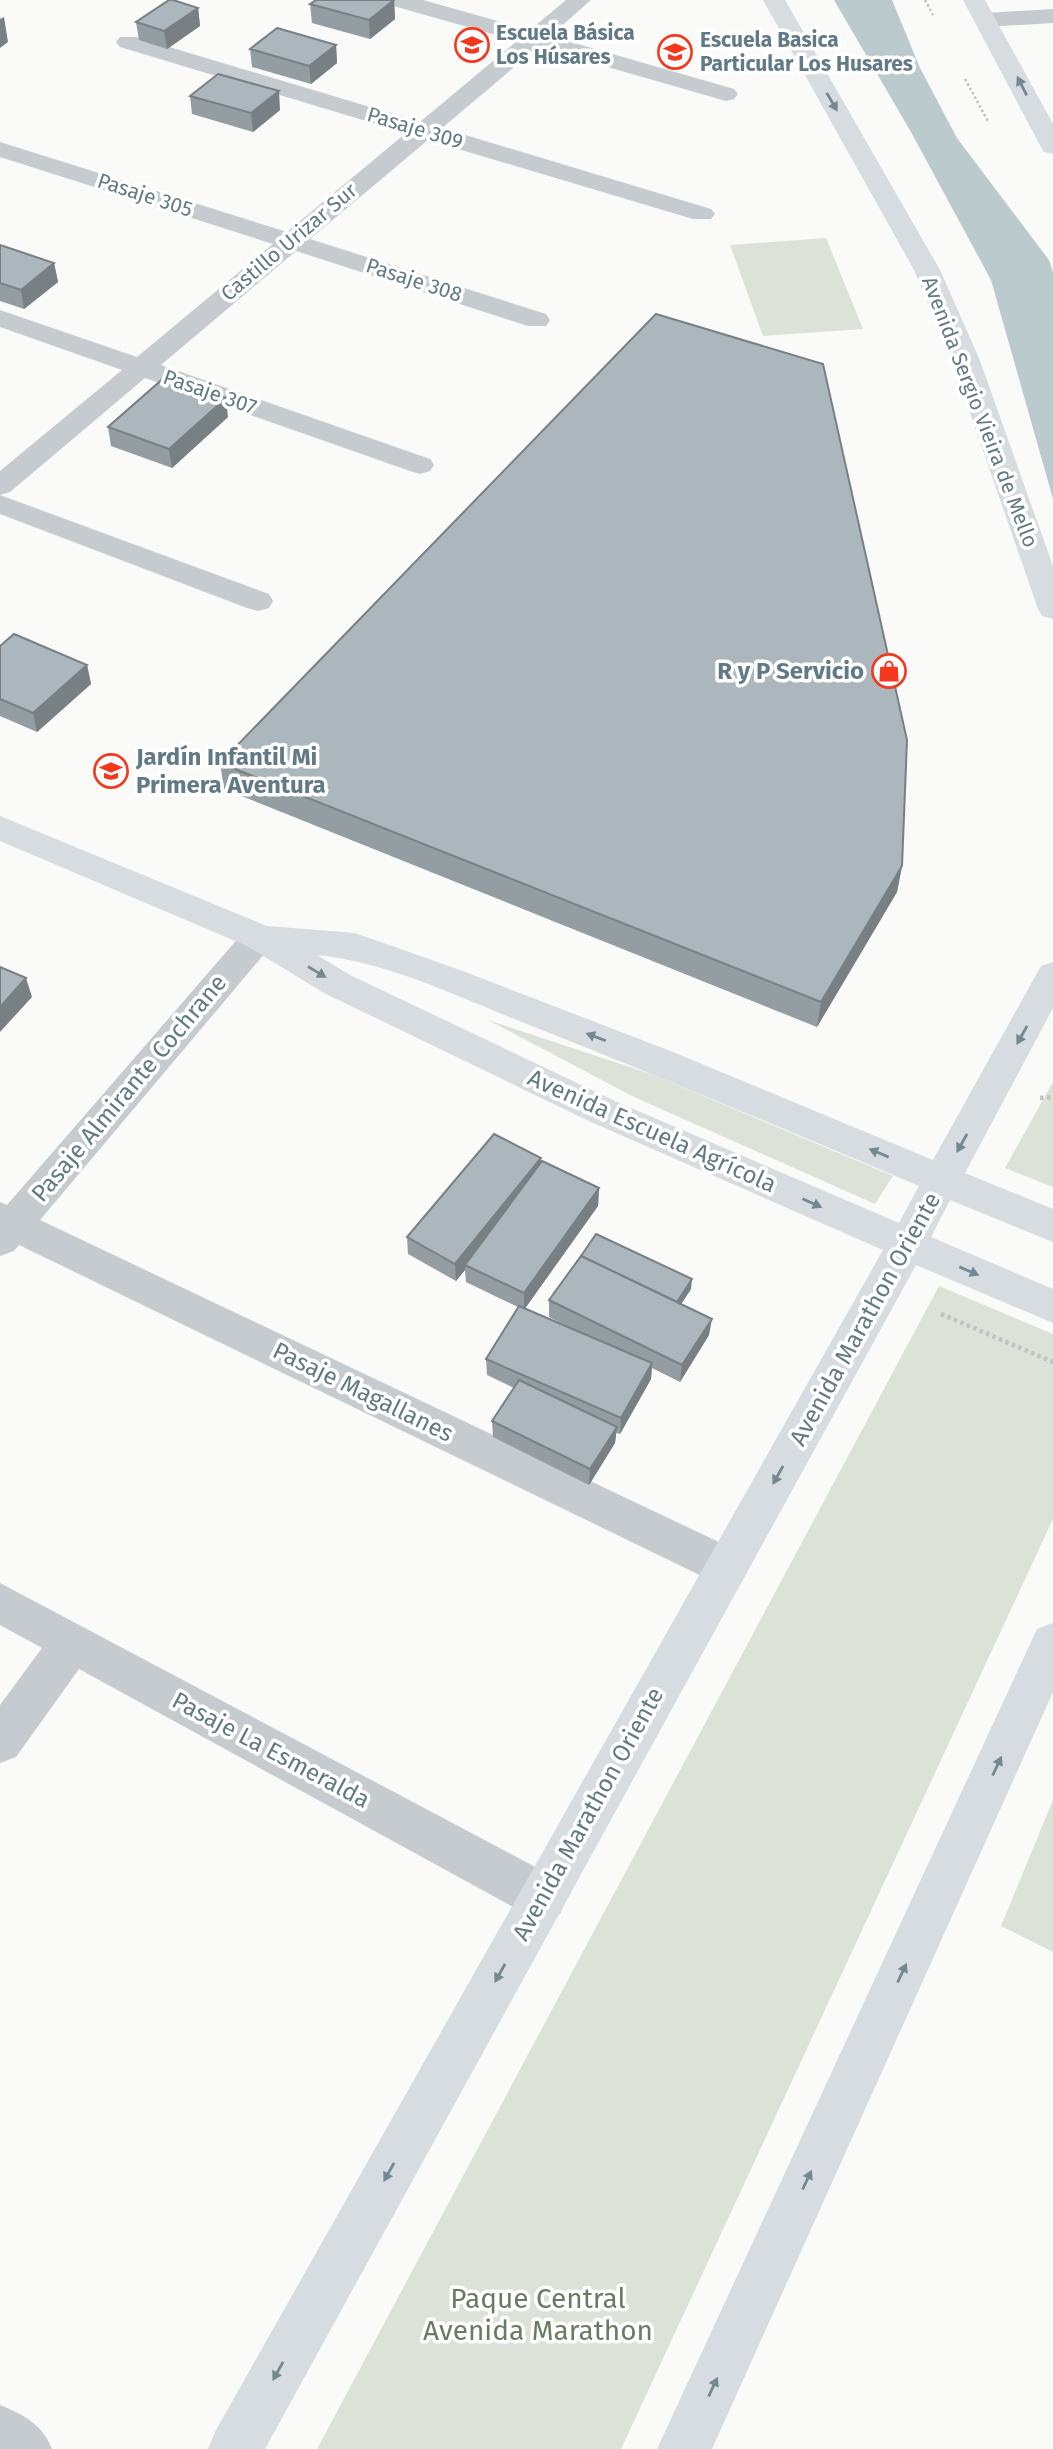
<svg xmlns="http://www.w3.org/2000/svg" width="1053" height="2449" font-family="'Fira Sans',sans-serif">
<rect width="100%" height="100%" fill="#fafaf8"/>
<g fill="#dde2d8">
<path d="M826,238L863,329L763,336L730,245Z"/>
<path d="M488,1020L654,1075L893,1176L875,1204L634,1097Z"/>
<path d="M1053,1082V1187L1005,1168Z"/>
<path d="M939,1286L1053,1334V1519L621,2449H317Z"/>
<path d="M1053,1800V1952L1001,1926Z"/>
</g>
<path fill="#bbcbcd" d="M834,0H892L920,68L957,138L1049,260L1053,272V499L991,280L911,132Z"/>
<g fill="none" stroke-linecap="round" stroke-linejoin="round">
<g stroke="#bfc3c5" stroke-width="2.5" stroke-dasharray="2.5 2.5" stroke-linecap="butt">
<path d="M925,0L933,15"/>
<path d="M965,79L989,123"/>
</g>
<g stroke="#bfc3c5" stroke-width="4.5" stroke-dasharray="3.5 3.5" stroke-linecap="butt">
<path d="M1040,1098L1053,1097"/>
<path d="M941,1314L1053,1362"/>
</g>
<g fill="#c5cbce" fill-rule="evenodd">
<path d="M387,0H423L530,30L566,0H591L550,36L734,89L738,94L734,99L726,101L538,47L442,128L711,209L715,214L711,219H693L428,140L310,239L546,314L550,320L546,326H528L296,251L161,365L430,459L434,465L430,471L420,474L410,471L145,378L10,492L0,495V471L122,370L0,327V310L137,357L273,244L0,157V142L287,232L406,133L120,47L116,42L120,37H136L420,122L517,41L390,5Z"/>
<path d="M1053,9V23L986,27L975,20L986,13Z"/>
<path d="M0,495L269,594L273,601L269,608L258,611L247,608L0,514Z"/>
<path d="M259,924L271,928L276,937L271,946L40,1220L742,1553L748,1567L742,1581L727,1586L712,1581L19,1245L14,1251L0,1256V1202L7,1205L247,928Z"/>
<path d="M0,1583L560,1880L567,1897L560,1914L543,1920L526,1914L79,1669L16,1757L0,1763V1705L42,1648L0,1625Z"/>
<path d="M0,2405C24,2415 42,2424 52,2449H0Z"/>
</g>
<g fill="#d6dcdf" fill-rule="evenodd">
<path d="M763,0H785L940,270L979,358L1053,566V619L1042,616L1038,609L951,358L914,270Z"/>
<path d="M963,0H985L1053,124V154L1044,152L1041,147Z"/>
<path d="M0,816L267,926L355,933L460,970L673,1052L933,1160L1041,966L1053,962V1008L965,1173L1053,1209V1242L950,1200L931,1237L1053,1289V1323L916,1265L265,2449H208L216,2430L883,1250L591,1122L324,993L247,946L0,841ZM317,955C389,962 460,998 527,1024C659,1076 789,1131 919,1186L899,1223L617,1102L350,975Z"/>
<path d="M1053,1623V1692L712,2449H657L1037,1629Z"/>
</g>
</g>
<g fill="#939da2">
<path d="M394,0L395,19L370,39L312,23L310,4Z"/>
<path d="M198,8L200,26L167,49L139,40L136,22Z"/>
<path d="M336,45L337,63L311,84L252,67L250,49Z"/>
<path d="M190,96L280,110L253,132L192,114Z"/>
<path d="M0,245L54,263L58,282L24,309L0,301Z"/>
<path d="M228,417L172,468L111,446L108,427Z"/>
<path d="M0,646L87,665L91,684L37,732L0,716Z"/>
<path d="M220,763L902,866L897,892L817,1027L224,789Z"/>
<path d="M541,1162L599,1188L598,1206L525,1308L569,1327L549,1317V1300L691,1289L681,1304L709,1335L680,1382L652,1368L651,1379L620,1434L616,1433L615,1443L589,1485L493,1437L492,1421L514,1388L487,1375L486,1359L518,1307L466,1282L465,1270L456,1281L408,1254L407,1237Z"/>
</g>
<g fill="#788084">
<path d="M394,0L395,19L370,39L369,20Z"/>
<path d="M198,8L200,26L167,49L164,31Z"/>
<path d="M4,17L8,42L0,48V19Z"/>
<path d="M336,45L337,63L311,84L309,66Z"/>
<path d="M279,91L280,110L253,132L251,113Z"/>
<path d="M54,263L58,282L24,309L21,290Z"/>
<path d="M226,398L228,417L172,468L169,449Z"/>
<path d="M87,665L91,684L37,732L33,713Z"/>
<path d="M902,866L897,892L817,1027L821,1002Z"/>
<path d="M26,978L32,997L0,1032V1007Z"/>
<path d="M541,1158V1176L465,1265V1270L456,1281L455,1264Z"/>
<path d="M599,1188L598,1206L524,1310V1293Z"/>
<path d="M692,1279L691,1289L672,1318L673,1308Z"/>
<path d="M712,1319L709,1335L680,1382L682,1365Z"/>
<path d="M652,1363L651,1379L620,1434L621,1418Z"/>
<path d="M617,1427L615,1443L589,1485L590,1469Z"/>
</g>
<g fill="#abb7bc" stroke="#788084" stroke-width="2">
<path d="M169,0H173L198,8L164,31L136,22Z"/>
<path d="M316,0H394L369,20L310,4Z"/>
<path d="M277,28L336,45L309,66L250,49Z"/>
<path d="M218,74L279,91L251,113L190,96Z"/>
<path d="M0,245L54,263L21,290L0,283Z"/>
<path d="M656,314L823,364L907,740L902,866L821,1002L220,763Z"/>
<path d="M165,377L226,398L169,449L108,427Z"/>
<path d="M14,634L87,665L33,713L0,699V646Z"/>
<path d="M0,967L26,978L0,1007Z"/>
<path d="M494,1134L541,1158L455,1264L407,1237Z"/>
<path d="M542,1161L599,1188L524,1293L465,1265Z"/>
<path d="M596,1234L692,1279L677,1302L581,1256Z"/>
<path d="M581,1256L712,1319L682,1365L549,1300Z"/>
<path d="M519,1306L652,1363L621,1418L486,1359Z"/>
<path d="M519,1380L617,1427L590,1469L492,1421Z"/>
</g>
<defs><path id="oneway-solid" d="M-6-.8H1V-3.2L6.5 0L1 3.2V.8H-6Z" transform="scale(1.75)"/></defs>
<g fill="#738992">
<use href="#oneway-solid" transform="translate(1022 86) rotate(-117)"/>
<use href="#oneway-solid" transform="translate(832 102) rotate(60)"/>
<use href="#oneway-solid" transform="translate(317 972) rotate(31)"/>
<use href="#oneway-solid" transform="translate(1022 1035) rotate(119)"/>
<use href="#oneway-solid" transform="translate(596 1037) rotate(-159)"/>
<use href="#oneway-solid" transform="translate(962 1143) rotate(119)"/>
<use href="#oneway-solid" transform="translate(879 1153) rotate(-157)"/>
<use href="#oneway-solid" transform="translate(812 1203) rotate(24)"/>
<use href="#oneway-solid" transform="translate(969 1271) rotate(23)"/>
<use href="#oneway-solid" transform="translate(778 1475) rotate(119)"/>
<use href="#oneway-solid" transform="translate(997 1766) rotate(-65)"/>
<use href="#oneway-solid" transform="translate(500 1973) rotate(119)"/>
<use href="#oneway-solid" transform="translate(902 1973) rotate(-65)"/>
<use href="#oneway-solid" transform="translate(389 2172) rotate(119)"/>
<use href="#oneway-solid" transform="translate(807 2180) rotate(-65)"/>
<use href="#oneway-solid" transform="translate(278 2371) rotate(119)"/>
<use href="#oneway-solid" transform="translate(713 2387) rotate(-65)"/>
</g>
<defs>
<g id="school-ring" transform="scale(1.75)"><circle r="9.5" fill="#fff" stroke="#f3381e" stroke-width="1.5"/><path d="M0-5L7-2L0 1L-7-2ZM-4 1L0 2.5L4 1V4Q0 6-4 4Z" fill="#f3381e"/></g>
<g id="shop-ring" transform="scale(1.75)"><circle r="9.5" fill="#fff" stroke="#f3381e" stroke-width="1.5"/><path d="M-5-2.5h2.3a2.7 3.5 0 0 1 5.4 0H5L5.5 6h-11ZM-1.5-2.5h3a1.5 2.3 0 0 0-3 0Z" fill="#f3381e"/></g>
</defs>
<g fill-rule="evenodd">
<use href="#school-ring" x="472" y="45"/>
<use href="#school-ring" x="675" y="52"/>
<use href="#shop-ring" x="889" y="671"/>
<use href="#school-ring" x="111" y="771"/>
</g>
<g text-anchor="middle" stroke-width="7" stroke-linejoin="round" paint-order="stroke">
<g font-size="21" font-weight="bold" fill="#627a85" stroke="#fff" text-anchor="start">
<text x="496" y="40">Escuela Básica<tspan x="496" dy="24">Los Húsares</tspan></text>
<text x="700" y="47">Escuela Basica<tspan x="700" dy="24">Particular Los Husares</tspan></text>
</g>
<g font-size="21" fill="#627a85" stroke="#fff">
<text transform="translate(415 128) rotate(17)" y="7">Pasaje 309</text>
<text transform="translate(145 195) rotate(18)" y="7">Pasaje 305</text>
<text transform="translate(289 242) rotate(-40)" y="7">Castillo Urizar Sur</text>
<text transform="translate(414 280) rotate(18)" y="7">Pasaje 308</text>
<text transform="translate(210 392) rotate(19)" y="7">Pasaje 307</text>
<text transform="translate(980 412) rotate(69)" y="7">Avenida Sergio Vieira de Mello</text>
</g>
<g font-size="24" font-weight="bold" fill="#627a85" stroke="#fff" text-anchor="end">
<text x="864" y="679">R y P Servicio</text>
<text x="136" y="765" text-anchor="start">Jardín Infantil Mi<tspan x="136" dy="28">Primera Aventura</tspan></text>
</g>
<g font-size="24" fill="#627a85" stroke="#fff">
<text transform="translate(129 1088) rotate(-50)" y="8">Pasaje Almirante Cochrane</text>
<text transform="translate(652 1131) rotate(24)" y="8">Avenida Escuela Agrícola</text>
<text transform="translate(865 1319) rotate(-61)" y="8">Avenida Marathon Oriente</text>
<text transform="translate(363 1392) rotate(26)" y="8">Pasaje Magallanes</text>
<text transform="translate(271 1750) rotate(28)" y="8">Pasaje La Esmeralda</text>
<text transform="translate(588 1814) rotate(-61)" y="8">Avenida Marathon Oriente</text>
</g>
<g font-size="28" fill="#697c62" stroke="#fff">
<text x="538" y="2308">Paque Central<tspan x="538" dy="32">Avenida Marathon</tspan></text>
</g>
</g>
</svg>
